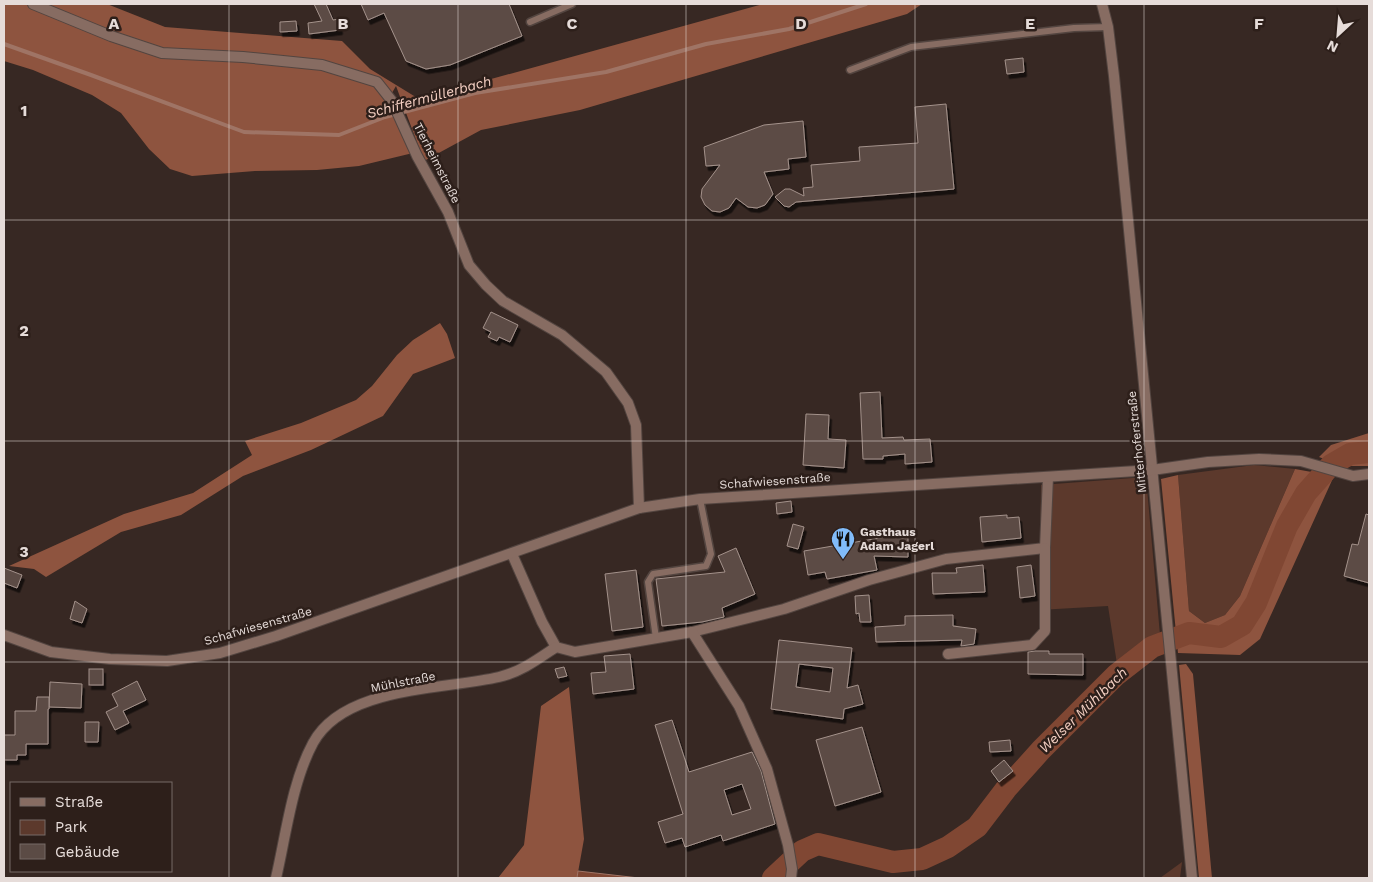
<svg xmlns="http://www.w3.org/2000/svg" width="1373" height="882" font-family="'Work Sans',sans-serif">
<defs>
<filter id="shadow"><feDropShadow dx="2.5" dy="4.5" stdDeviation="0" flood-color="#0009"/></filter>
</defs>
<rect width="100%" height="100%" fill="#372823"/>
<g fill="#5c392c">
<path d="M1254,465L1295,469L1240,596L1225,615L1205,623L1189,611L1178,475Z"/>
<path d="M1146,477L1160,635L1119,677L1108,606L1039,610L1041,485Z"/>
<path d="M1182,862L1180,878H1160Z"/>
</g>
<g fill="#8e543f">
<path d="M4,4H107L165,27L342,41L370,69L419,99L763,4H922L907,14L580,110L481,130L424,161L396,86L389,98L413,153L359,166L317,170L255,171L192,176L170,169L149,149L121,113L92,95L33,70L4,61Z"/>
<path d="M440,323L447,334L455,358L413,374L383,416L311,450L243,476L181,515L121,532L46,577L34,569L9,566L124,514L193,493L252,455L245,441L301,423L356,400L372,386L397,355L413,340Z"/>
<path d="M1369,433V443L1344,448L1332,462L1319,457L1331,445Z"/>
<path d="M1369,456V466H1344L1350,459Z"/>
<path d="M1295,469L1334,476L1260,639L1240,655L1178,653L1161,479L1178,475L1189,611L1205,623L1225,615L1240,596Z"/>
<path d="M1186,664L1193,674L1212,878H1199L1179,665Z"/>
<path d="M569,687L584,839L577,878H498L524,845L541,706Z"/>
</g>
<g fill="#804733" stroke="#9f7465">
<path d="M1369,443V456L1350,459L1344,466L1332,462L1344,448Z"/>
<path d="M578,871L639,878H577Z"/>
</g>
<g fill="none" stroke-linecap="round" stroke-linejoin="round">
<path stroke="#9f7465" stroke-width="4" d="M4,44L91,75L244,132L339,135L385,117L475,93L606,72L706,44L789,29L866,4"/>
<path stroke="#804733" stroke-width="22" d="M773,878L802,851L818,844L893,862L922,859L948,847L977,827L1006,789L1041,750L1116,675L1152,647L1189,633L1221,637L1242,625L1256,603L1287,526L1306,493L1331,465L1350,454L1369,452"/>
</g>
<g fill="#5b4b45" stroke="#a4928b" fill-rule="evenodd" filter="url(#shadow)">
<path d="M314,4H326L333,20L339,19L340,30L309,34L308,23L322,21Z"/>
<path d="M361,4H509L522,36L450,65L426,69L406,61L384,13L368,20Z"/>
<path d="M296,21L297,31L280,32V22Z"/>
<path d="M1023,58L1024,72L1007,74L1005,60Z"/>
<path d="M946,104L954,189L796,202L789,207L784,206L775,197L785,189H790L804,196L803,188L813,187L811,165L860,161L859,147L918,143L915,107Z"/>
<path d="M803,121L806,157L788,159L789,169L764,172L773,194L765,205L757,208L748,207L736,198L729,208L720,212L712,211L705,205L701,197L702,189L720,165L706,166L704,147L764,125Z"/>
<path d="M491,312L518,325L510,342L499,337L497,341L488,337L491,332L483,328Z"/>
<path d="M880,392L882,438L903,437L904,440L930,439L932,462L905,464V454L883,456V459H863L860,393Z"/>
<path d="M806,414L829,415L828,439L846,440L844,468L803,465Z"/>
<path d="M791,501L792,512L777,514L776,503Z"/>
<path d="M1366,514L1369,515V583L1344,576L1352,544L1358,545Z"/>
<path d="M1007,515V518L1019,517L1021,538L982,542L980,517Z"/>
<path d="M793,524L804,527L798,549L787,546Z"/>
<path d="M885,537L908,538V557L874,556L877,570L827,579L825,572L808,575L804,551Z"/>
<path d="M736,548L755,594L722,608L724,617L702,622L662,626L656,579L725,572L718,556Z"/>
<path d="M983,565L985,592L933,594L932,573H957L956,568Z"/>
<path d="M1031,565L1035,596L1020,598L1017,567Z"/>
<path d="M4,568L22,575L17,588L4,583Z"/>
<path d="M636,570L643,627L612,631L605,574Z"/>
<path d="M869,595L871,622H860L859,613L856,614L855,596Z"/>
<path d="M75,601L87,609L82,623L70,619Z"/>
<path d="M953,615V626L976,629L974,644L961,646L962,640L876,642L875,627L905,625V616Z"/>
<path d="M779,640L852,648L847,688L858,685L863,704L844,709L843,719L771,709ZM799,664L833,668L830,692L796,687Z"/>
<path d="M1035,651H1049V654H1083V675L1028,674V652Z"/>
<path d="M630,654L634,689L593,694L591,673L606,672L604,656Z"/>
<path d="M564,667L567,676L558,678L555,669Z"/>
<rect x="89" y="669" width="14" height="16"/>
<path d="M137,681L146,700L123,711L129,723L115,730L106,712L118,706L112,694Z"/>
<path d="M50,682L82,684L81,708L49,707Z"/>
<path d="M37,697H49V709H48V744H26V755H17V760H4V735H15V711H36Z"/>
<path d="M672,720L689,772L752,752L761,771L775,824L723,841L721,835L685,847L682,838L665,843L658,822L683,814L655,725ZM742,784L751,809L732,815L724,790Z"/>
<path d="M85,722H99L98,742H85Z"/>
<path d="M862,727L881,792L835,806L816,740Z"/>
<path d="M1010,740L1011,751L990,752L989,742Z"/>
<path d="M1004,760L1013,771L999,782L991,771Z"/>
</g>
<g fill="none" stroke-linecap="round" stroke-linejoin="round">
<g stroke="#534540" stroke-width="9">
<g id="lane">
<path d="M530,22L572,4"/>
<path d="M850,70L911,47L1074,28L1108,27"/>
<path d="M656,638L648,582L653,574L706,566L711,554L700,499"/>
</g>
</g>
<g stroke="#534540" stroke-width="12">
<g id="street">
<path d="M33,4L111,36L162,53L243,57L322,65L377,82L392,101L417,156L448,212L469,265L486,285L503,301L562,335L606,372L628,403L636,425L639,508"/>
<path d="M1102,4L1108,27L1114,76L1192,878"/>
<path d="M512,554L542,622L556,647L575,652L692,632L784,609L869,580L946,559L1045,548L1048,477"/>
<path d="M692,632L739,706L767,769L788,845L792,869L791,878"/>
<path d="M4,635L51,652L110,659L167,661L220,653L276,636L639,508L700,499L1152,470L1208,462L1259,459L1301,461L1353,476L1369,474"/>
<path d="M948,654L1032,645L1045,631V548"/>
<path d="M276,878C286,835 292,782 313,743C344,686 443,690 499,677C521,672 538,659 556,647"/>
</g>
</g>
<use href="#lane" stroke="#876c62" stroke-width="6"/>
<use href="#street" stroke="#876c62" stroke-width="10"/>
</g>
<path fill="none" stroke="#e6dcd9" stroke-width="1" stroke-opacity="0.55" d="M229,4V878M458,4V878M686,4V878M915,4V878M1144,4V878M4,220H1369M4,441H1369M4,662H1369"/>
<defs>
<g id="restaurant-pin" transform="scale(1.25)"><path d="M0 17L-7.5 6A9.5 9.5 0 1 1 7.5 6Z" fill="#81bcfa" stroke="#2d1f1a"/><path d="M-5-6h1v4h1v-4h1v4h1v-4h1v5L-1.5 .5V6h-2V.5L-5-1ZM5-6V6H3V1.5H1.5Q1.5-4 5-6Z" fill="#111"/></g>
</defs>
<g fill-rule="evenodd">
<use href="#restaurant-pin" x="843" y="539"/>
</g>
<g text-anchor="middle" stroke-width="5" stroke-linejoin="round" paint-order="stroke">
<g font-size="12" fill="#e6dcd9" stroke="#2d1f1a">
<text transform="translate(437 163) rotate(63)" y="4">Tierheimstraße</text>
<text transform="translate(1137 442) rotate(-96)" y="4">Mitterhoferstraße</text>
<text transform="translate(775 481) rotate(-4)" y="4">Schafwiesenstraße</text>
<text transform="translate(258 626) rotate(-16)" y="4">Schafwiesenstraße</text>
<text transform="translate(403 682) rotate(-11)" y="4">Mühlstraße</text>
</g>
<g font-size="12" font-weight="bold" fill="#e6dcd9" stroke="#2d1f1a" text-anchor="start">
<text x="860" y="536">Gasthaus<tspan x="860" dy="14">Adam Jagerl</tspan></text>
</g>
<g font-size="14" font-style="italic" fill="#f6d1c4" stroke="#2d1f1a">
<text transform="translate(429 97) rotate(-15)" y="5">Schiffermüllerbach</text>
<text transform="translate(1083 710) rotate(-44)" y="5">Welser Mühlbach</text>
</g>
</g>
<g font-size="16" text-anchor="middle" font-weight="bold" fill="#e6dcd9" stroke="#2d1f1a" stroke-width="5" stroke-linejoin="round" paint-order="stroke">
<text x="114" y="29">A</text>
<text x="343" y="29">B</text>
<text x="572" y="29">C</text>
<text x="801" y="29">D</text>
<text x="1030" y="29">E</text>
<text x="1259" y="29">F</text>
<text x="24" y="116">1</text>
<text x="24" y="336">2</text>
<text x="24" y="557">3</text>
</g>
<rect width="1373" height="882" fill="none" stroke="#e6dcd9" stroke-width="10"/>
<rect x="10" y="782" width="162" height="90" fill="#2d1f1a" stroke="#776b66"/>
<rect x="20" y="798" width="25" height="8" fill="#876c62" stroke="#776b66"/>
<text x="55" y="807" font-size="15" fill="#e6dcd9">Straße</text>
<rect x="20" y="820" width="25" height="15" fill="#5c392c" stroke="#776b66"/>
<text x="55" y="832" font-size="15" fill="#e6dcd9">Park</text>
<rect x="20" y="844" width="25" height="15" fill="#5b4b45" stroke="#776b66"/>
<text x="55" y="857" font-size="15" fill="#e6dcd9">Gebäude</text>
<g transform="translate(1338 35) rotate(206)" stroke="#2d1f1a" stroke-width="4" paint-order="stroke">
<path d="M0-4L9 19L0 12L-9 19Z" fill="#e6dcd9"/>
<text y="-8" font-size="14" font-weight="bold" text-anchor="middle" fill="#e6dcd9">N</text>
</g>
</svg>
